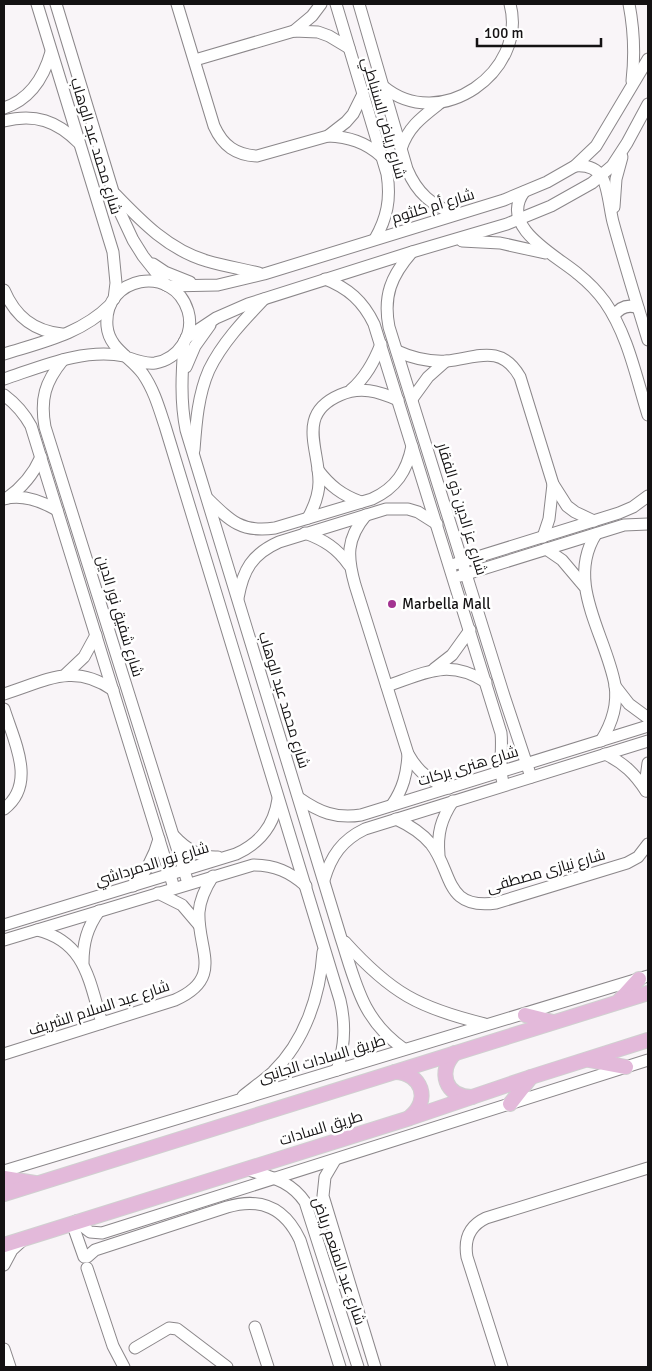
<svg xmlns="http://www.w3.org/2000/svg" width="652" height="1371" font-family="Signika,Cairo,sans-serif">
<rect width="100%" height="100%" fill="#f9f5f8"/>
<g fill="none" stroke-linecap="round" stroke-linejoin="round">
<g stroke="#8b878a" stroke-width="13">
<g id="minor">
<path d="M37,4L113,252L116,283L114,299"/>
<path d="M56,4L118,208L133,240L143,256L166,285"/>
<path d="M177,4L214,126C223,146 236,155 257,156L328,136L346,122L353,114L363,94"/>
<path d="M336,4L387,174C391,199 387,218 375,239"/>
<path d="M359,4L407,169C417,193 432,206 456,214"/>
<path d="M629,4C634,30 635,55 632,81"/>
<path d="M294,31L312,16L321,4"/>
<path d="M195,60L294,31L318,32L329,36L349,48"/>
<path d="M384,87C440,133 528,72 510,4"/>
<path d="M4,108C31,99 44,77 51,52"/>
<path d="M4,121C35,113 57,121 79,143"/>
<path d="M328,136C349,137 365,142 381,156"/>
<path d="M401,149C408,127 422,117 440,103"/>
<path d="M575,166C586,165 596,168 602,177C608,186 610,211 613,222C624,262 636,301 648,340"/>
<path d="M524,192C498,227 557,256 578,274C588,282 597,291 605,302C628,335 636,377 648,415"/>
<path d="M115,194C142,222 169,250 207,261C224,266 242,269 259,273"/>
<path d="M614,207L616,179L622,157"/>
<path d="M462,241L500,243L545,253"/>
<path d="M412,252C391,276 383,296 389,327L504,696L531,777"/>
<path d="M153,264L165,272L190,282"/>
<path d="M325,279C348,288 363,301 374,324L501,733C503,749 498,772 504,785"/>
<path d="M168,286L218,285L264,274L504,200L547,182L575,166L596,146L648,59"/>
<path d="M4,290C15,316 33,331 62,334"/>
<path d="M614,316C620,307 628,304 638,308"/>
<path d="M186,338L216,318L248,304L412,252L507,224L551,206L592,183L612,166L627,143L648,104"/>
<path d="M184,342C182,372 180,400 186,430L341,938C356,984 362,1020 404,1049"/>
<path d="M397,351C412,358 430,362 447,361C476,358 501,343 520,377L553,484L567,506L575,512L594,521"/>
<path d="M4,354C42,342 81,334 110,305"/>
<path d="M129,358C137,361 146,364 155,363C178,359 195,335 188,311C173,263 103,276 107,326C109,349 131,357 143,374C154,390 159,408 165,426L340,1000C346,1025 345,1046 337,1070"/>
<path d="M63,360C45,382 40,399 45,427L188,883"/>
<path d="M186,367L195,346L210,325"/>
<path d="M4,379C43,366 83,348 125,356"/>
<path d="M351,390C366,377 374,362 381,344"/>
<path d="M4,395C16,404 24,413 31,426L174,888"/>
<path d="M412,399L428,377L446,361"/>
<path d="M194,450C196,423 198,395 209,370C222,343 244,320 264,299"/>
<path d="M318,470C330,486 342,495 361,502"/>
<path d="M7,498C23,487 33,475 41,457"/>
<path d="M4,499C22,494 41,501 57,510"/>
<path d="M208,499C230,521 242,533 275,528L372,499C396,488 407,471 412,446"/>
<path d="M366,515C346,539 347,557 355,585L408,754C418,772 430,781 449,788"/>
<path d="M308,518C314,507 319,495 319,482C319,448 296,414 340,395C360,386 378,391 398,400"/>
<path d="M305,533C324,540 337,548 349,565"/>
<path d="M596,534C565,583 606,635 615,685C618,705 611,725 601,741"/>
<path d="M543,537L549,519L553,484"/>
<path d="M546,549L562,560L584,586"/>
<path d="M455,564L619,513L633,507L648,496"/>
<path d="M460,576L624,525L648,524"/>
<path d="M238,598C243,570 252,554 279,542L386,509H408L418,512L437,524"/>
<path d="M434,669L452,655L470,630"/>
<path d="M66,674L84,657L96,635"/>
<path d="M387,686C425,673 448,658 486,682"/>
<path d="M615,686L629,704L648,718"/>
<path d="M4,694C46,681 73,662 113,690"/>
<path d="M4,709C14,741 37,784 4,809"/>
<path d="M605,754C624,763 635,774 646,791"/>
<path d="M646,791V778L648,763"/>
<path d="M299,798C319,812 336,819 361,815L648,726"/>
<path d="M392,805C403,789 407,774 408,754"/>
<path d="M396,819C409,825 421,832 431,844C453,872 444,910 496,903L627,863L638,857L648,844"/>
<path d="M174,836C186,849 200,858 218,857"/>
<path d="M439,855C437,834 441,819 453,801"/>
<path d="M324,880C331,856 342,840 365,829L648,741"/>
<path d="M133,886C146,872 154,858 159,839"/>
<path d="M158,893L182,905L199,925"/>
<path d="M4,925L236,854C260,843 274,826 278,799"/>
<path d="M37,930C86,942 89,981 102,1023"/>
<path d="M4,940L253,865C275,865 290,872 306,886"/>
<path d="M345,942C391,993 419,1008 485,1024"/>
<path d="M83,963C83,943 87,928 99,911"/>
<path d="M4,1054L175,1000C225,978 197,949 199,912C200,899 206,887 213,876"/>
<path d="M243,1096C253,1088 264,1080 273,1072C305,1041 320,995 323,952"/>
<path d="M335,1160L325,1177L323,1196L375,1367"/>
<path d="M246,1169C270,1177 290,1180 305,1202L358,1367"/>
<path d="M4,1171L648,976"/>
<path d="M76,1221L90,1232L102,1233L648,1060"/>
<path d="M72,1223L84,1257"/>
<path d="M87,1257L95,1250L227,1207C261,1197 285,1208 300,1240L340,1367"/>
<path d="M4,1265L12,1250L24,1239"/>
<path d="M87,1268L113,1346L124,1367"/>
<path d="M255,1327L268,1367"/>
<path d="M135,1348L169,1328L177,1329L227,1367"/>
<path d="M4,1349L10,1367"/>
<path d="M502,1367L467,1257C464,1240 469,1226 486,1218L648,1168"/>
</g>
</g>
<g stroke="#d0d0d0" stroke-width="16">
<g id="major">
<path d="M619,1001L639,979"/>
<path d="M525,1015L553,1022"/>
<path d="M455,1053C437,1071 445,1097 472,1097"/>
<path d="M589,1060L626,1067"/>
<path d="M395,1072C422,1073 431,1100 410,1117"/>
<path d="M510,1104L531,1077"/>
<path d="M4,1178L35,1183"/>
<path d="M4,1194L648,993"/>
<path d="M4,1245L410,1118L531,1077L648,1040"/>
</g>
</g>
<use href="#minor" stroke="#fff" stroke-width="11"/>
<use href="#major" stroke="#e3b9da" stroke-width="14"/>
</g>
<circle fill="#a33391" stroke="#fff" stroke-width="2" cx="392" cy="604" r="5"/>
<g text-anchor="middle" stroke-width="5" stroke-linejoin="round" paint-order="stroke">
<g font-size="15" fill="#141213" stroke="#fff">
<text transform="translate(384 118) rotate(74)" y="5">شارع رياض السنباطي</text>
<text transform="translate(96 146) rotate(73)" y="5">شارع محمد عبد الوهاب</text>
<text transform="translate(433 206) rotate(-17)" y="5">شارع أم كلثوم</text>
<text transform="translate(462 509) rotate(73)" y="5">شارع عز الدين ذو الفقار</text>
<text transform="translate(120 616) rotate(73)" y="5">شارع شفيق نور الدين</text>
<text transform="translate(284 700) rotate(73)" y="5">شارع محمد عبد الوهاب</text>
<text transform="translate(468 766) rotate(-17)" y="5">شارع هنرى بركات</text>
<text transform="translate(152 864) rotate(-17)" y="5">شارع نور الدمرداشي</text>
<text transform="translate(546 871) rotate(-16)" y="5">شارع نيازى مصطفى</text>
<text transform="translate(99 1008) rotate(-18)" y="5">شارع عبد السلام الشريف</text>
<text transform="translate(322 1059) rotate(-17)" y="5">طريق السادات الجانبى</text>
<text transform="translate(321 1128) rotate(-17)" y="5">طريق السادات</text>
<text transform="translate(339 1261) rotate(71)" y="5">شارع عبد المنعم رياض</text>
</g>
<g font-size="15" fill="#141213" stroke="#fff" text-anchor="start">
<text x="402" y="609">Marbella Mall</text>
</g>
</g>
<rect width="652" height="1371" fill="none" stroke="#141213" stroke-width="10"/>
<path d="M477 38v8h124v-8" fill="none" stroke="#141213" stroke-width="2.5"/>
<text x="484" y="38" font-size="15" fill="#141213" stroke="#ffffff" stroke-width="4" paint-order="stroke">100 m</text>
</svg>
